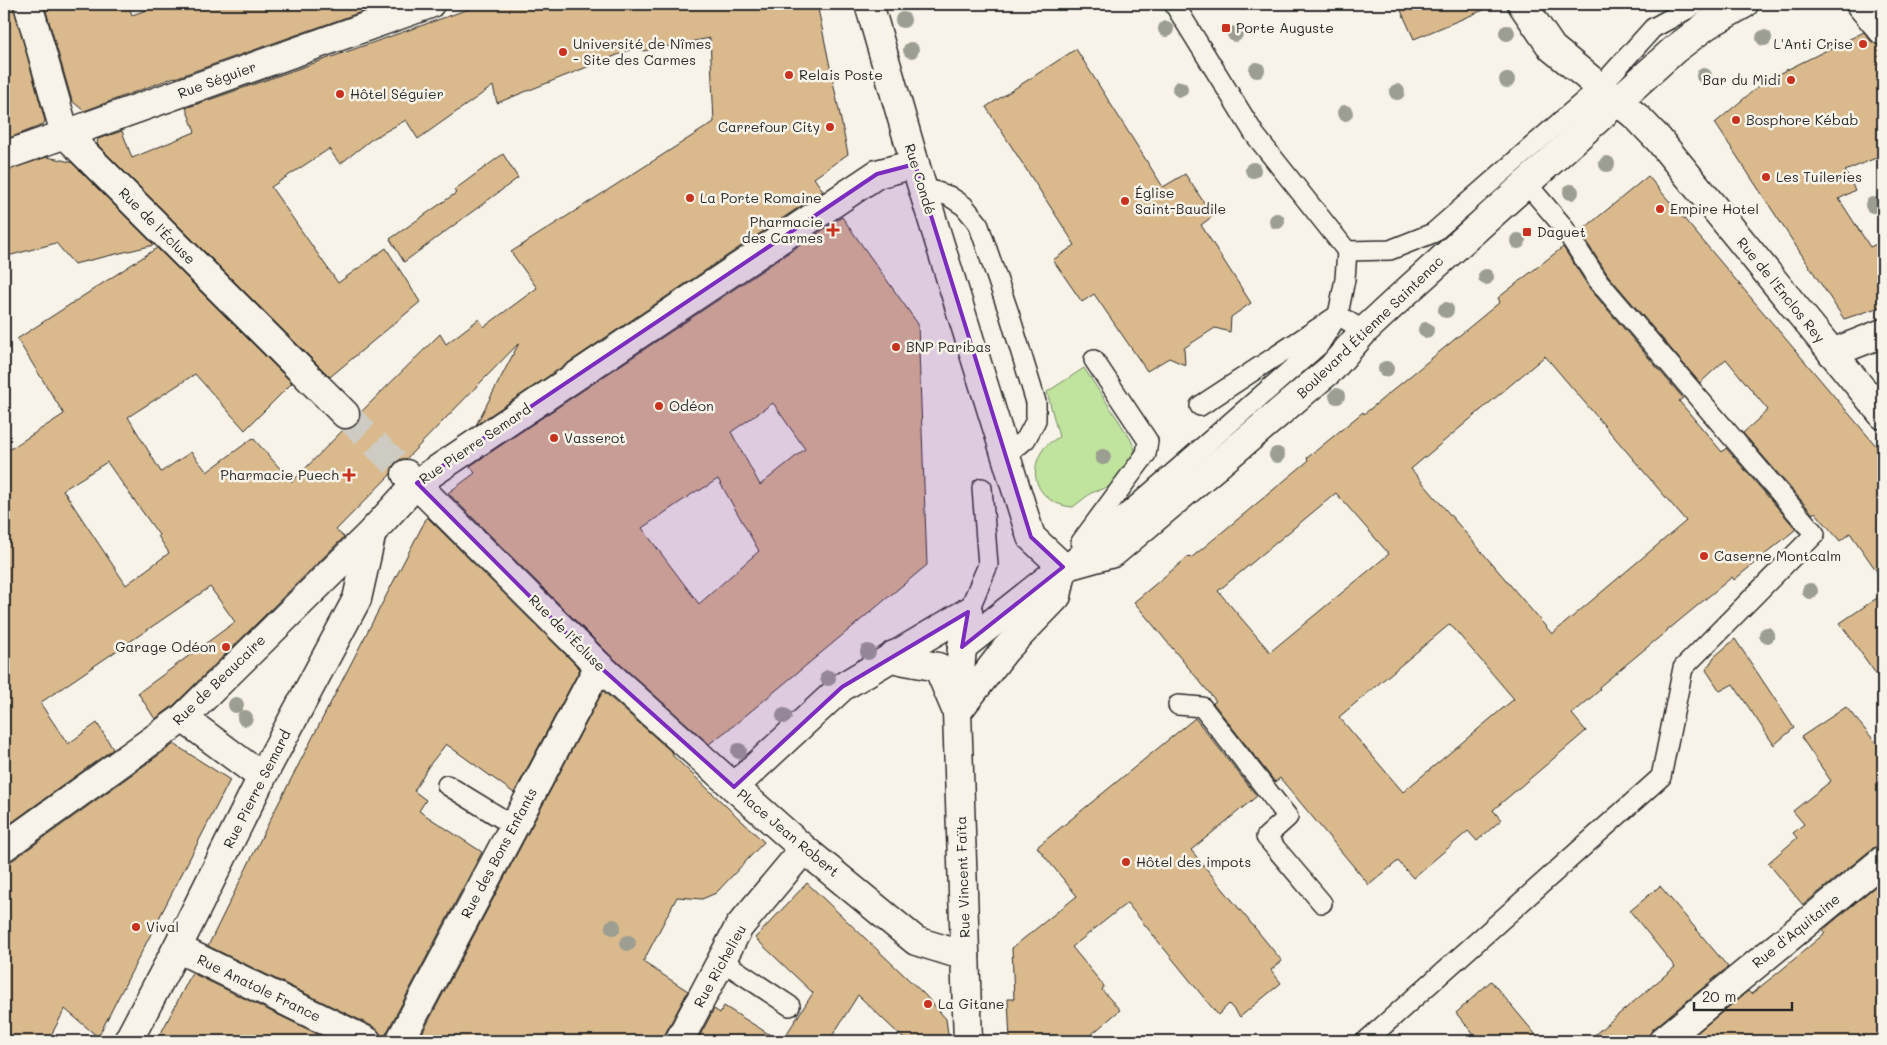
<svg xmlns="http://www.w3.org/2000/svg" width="1887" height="1045" font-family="Mali,sans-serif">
<rect width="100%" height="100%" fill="#f7f3e8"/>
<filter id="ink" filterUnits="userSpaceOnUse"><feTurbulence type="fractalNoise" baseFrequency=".02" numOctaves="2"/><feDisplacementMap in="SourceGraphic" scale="10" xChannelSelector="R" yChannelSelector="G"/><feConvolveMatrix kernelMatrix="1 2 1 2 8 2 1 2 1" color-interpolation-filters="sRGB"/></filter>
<g filter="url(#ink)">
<path fill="#c0e49d" stroke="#768864" d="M1084,368L1130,438L1135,449L1134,458L1117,480L1110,486L1091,493L1073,507C1041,505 1024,476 1044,448C1047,444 1054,440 1059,437L1047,392Z"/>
<g fill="#daba8d" stroke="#2b2b2b" fill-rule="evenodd">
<path d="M4,4H13L45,121L43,125L4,140Z"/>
<path d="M44,4H128L132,15L164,4H362L364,11L175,78V77L84,111L72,101Z"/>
<path d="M483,4H817L848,154L814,178L823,191L476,425L519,343L406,459H401L395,463L391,474L336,530L344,537L173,706L155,719L138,693L235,622L210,587L40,703L68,744L97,723L113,749L4,828V453L64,414L17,339L157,248L292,383L245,430L195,374L128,417L161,472L191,452L207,472L253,438L292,482L344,429H350L356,425L360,418V413L440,334L446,344L479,319L484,327L537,288L511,252L714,122L710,38L643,51L640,46L497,103L493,86L418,139L406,120L372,139L340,164L329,149L271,187L338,283L386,248L420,302L330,377L97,144L98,139L122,131L132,158L195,132L186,108ZM107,462L159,535L158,536L169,553L126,585L63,490Z"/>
<path d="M1398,4H1498L1414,39Z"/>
<path d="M1864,32L1871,41L1883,48V155L1845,171L1855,190L1839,199L1870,247L1883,241V306L1844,319L1715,123L1766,80Z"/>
<path d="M1076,49L1163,187L1185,174L1213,216L1201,225L1251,303L1231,317L1230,332L1215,328L1184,348L1185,365L1169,358L1147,371L1094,294L1082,302L1053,260L1075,245L986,107Z"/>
<path d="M503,154L518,178L404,262L390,239L456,193L454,190Z"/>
<path d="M47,157L71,162L154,245L74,264L56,243L4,257V171Z"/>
<path d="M1648,176L1883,454V580L1850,533L1840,541L1815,512L1813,514L1743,433L1768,410L1726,359L1700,383L1608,275L1580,232Z"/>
<path d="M842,217L918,324L927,565L733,726L709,744L610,655L448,493L475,473L470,466ZM773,403L805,449L760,485L731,432ZM718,479L759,551L699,604L642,528L698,490L699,491Z"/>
<path d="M1563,247L1590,289L1683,398L1679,401L1722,452L1726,448L1796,529L1734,580L1732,577L1599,687L1600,690L1572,714L1586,731L1493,810L1501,820L1477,841L1468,831L1413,878L1398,861L1369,885L1280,778L1275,782L1213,703L1216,701L1134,602L1189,556L1191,558L1308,461L1307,458L1363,412L1364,414L1500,302L1498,298ZM1545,356L1686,521L1552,634L1411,469ZM1336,493L1389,554L1270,652L1218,591ZM1450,624L1514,699L1403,792L1339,717Z"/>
<path d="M427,517L580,669L514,793L446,744L428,767L414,791L426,800L419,811L482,852L386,1034L384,1041H382L380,1033L374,1027L208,946L275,810Z"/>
<path d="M1883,594V684L1840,623Z"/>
<path d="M1735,639L1794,728L1774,745L1733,684L1720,691L1706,670L1714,657Z"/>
<path d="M603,691L674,754L672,755L764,842L716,893L702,899L677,897L643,962L688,991L665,1034L663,1041H418Z"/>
<path d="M1846,707L1883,751V845L1873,848L1803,905L1768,863L1797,838L1793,833L1804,824L1793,811L1831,781L1801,737Z"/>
<path d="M1195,718L1257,796L1191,850L1282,961L1271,970L1281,983L1240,1017L1229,1004L1218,1015L1127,903L1072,947L1104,986L1102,990L1120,1010L1084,1041H1010L1008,999H1014L1012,948L1077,896L1037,847Z"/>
<path d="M174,744L230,780L98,1037L65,1009L48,1041H4V862L13,860Z"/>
<path d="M1883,880V1041H1687L1748,991L1751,994L1779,972L1825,933L1823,930Z"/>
<path d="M807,883L925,995L946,1019L949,1041H906L858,995L829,1041H782L813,993L755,938Z"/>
<path d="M1660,886L1728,967L1653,1029L1649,1035L1648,1041H1587L1675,967L1630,911Z"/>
<path d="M192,973L332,1041H157Z"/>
<path d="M1491,981L1541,1041H1479L1456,1013Z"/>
<path d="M724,1006L780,1041H697L714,1009L720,1013Z"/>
</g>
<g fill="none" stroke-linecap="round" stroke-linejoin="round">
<path stroke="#cecbc2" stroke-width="28" stroke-dasharray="28 14" stroke-linecap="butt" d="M345,414L406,474"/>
<g stroke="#2b2b2b" stroke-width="22">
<g id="lane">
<path d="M1174,4L1255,135L1347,251"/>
<path d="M922,187L949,196L964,206L978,223L1009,313L1036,402V420L1026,439L1006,456"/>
<path d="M1347,251L1390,250L1433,233L1600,87L1653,28L1697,4"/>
<path d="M1200,406L1338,315L1364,331"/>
<path d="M1081,542L1146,454L1148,441L1094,360"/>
<path d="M1069,562L1140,502L1319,345L1338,315L1345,279L1347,251"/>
<path d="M968,612L988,565L982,488"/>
<path d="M1178,705L1202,707L1288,817L1266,837L1322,903"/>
<path d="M447,785L514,826"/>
<path d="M721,960L790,1006"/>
<path d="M1366,1041L1661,777L1683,668L1815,534L1599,282L1562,225L1526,183"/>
</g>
</g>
<g stroke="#2b2b2b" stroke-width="31">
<g id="street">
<path d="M28,4L65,134L345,414"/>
<path d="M1522,4L1552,48L1638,118L1659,140L1883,415"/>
<path d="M1860,4L1883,31"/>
<path d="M1832,353L1883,333"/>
<path d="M406,474L599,666L734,787"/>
<path d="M894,655L900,660L938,667L957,712"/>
<path d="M183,718L262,777"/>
<path d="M177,948L367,1041"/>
<path d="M965,956L916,941L804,849L734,787L842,687L968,612"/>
<path d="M400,1041L599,666"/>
<path d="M679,1041L739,927L804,849"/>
<path d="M1663,1041L1883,860"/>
</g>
</g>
<g stroke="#2b2b2b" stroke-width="31">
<g id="secondary">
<path d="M869,4L915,164L1031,537L1063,567"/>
<path d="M4,156L430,4"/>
<path d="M968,612L962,647L957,712L968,1041"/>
<path d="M962,647L1063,567L1113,553L1332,368L1364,331L1406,292L1674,50L1707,25L1744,4"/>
<path d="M957,712L1005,650L1057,596L1063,567"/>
<path d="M4,847L183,718L372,532L417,483L877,174L915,164"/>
<path d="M128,1041L177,948L262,777L357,599L372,532"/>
</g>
</g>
<use href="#lane" stroke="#f7f3e8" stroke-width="19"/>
<use href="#street" stroke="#f7f3e8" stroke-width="28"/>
<use href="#secondary" stroke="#f7f3e8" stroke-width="28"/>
</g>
<g fill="#9b9e90">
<circle cx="903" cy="20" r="8"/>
<circle cx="1166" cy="29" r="8"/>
<circle cx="1507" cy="33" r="8"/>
<circle cx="1235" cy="34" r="8"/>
<circle cx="1764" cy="38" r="8"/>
<circle cx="911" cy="50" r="8"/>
<circle cx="1257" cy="70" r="8"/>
<circle cx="1704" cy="76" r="8"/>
<circle cx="1507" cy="80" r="8"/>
<circle cx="1180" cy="89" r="8"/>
<circle cx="1397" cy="92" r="8"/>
<circle cx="1345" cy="113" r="8"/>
<circle cx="1607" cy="164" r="8"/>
<circle cx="1253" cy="170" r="8"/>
<circle cx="1571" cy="192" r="8"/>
<circle cx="1873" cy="205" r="8"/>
<circle cx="1277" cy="221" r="8"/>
<circle cx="1518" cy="241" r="8"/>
<circle cx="1486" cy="277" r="8"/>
<circle cx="1446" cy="310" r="8"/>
<circle cx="1426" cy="330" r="8"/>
<circle cx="1386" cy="369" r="8"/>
<circle cx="1337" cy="396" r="8"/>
<circle cx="1277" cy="455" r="8"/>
<circle cx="1103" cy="457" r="8"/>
<circle cx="1810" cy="591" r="8"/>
<circle cx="1767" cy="635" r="8"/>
<circle cx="868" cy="652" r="8"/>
<circle cx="828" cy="678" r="8"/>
<circle cx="236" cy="705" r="8"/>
<circle cx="784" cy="716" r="8"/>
<circle cx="245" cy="718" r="8"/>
<circle cx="739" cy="751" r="8"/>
<circle cx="613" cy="927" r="8"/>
<circle cx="628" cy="943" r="8"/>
</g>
</g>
<path fill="#7b2cbf" fill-opacity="0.2" stroke="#7b2cbf" stroke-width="4" stroke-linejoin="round" d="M915,164L1031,537L1063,567L962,647L968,612L842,687L734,787L599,666L417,483L877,174Z"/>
<g fill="#c8321e" stroke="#f7f3e8" stroke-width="2">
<rect x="1221" y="23" width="10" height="10" rx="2.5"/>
<circle cx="1863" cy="44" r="5"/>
<circle cx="563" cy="52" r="5"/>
<circle cx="789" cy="75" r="5"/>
<circle cx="1791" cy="80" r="5"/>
<circle cx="340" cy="94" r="5"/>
<circle cx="1736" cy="120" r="5"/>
<circle cx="830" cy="127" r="5"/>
<circle cx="1766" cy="177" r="5"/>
<circle cx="690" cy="198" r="5"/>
<circle cx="1125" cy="201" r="5"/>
<circle cx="1660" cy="209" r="5"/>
<path d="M830.5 222.5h5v5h5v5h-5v5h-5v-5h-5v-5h5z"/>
<rect x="1522" y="227" width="10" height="10" rx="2.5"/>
<circle cx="896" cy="347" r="5"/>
<circle cx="659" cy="406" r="5"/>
<circle cx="554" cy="438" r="5"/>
<path d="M346.5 467.5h5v5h5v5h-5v5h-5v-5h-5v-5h5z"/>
<circle cx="1704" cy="556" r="5"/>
<circle cx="226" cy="647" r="5"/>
<circle cx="1126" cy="862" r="5"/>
<circle cx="136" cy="927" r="5"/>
<circle cx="928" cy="1004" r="5"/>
</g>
<g text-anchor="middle" stroke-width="5" stroke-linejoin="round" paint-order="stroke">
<g font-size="14" fill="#2b2b2b" stroke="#f7f3e8" text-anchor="start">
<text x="1236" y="33">Porte Auguste</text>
<text x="573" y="49">Université de Nîmes<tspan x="573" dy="16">- Site des Carmes</tspan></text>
<text x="1853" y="49" text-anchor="end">L'Anti Crise</text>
<text x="799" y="80">Relais Poste</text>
<text x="1781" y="85" text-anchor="end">Bar du Midi</text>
<text x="350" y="99">Hôtel Séguier</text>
<text x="1746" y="125">Bosphore Kébab</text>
<text x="820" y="132" text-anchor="end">Carrefour City</text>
<text x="1776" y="182">Les Tuileries</text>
<text x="1135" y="198">Église<tspan x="1135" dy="16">Saint-Baudile</tspan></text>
<text x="700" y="203">La Porte Romaine</text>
<text x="1670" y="214">Empire Hotel</text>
<text x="823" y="227" text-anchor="end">Pharmacie<tspan x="823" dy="16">des Carmes</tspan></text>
<text x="1537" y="237">Daguet</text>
<text x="906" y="352">BNP Paribas</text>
<text x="669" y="411">Odéon</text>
<text x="564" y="443">Vasserot</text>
<text x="339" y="480" text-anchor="end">Pharmacie Puech</text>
<text x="1714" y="561">Caserne Montcalm</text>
<text x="216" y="652" text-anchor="end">Garage Odéon</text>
<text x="1136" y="867">Hôtel des impots</text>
<text x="146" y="932">Vival</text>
<text x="938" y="1009">La Gitane</text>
</g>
<g font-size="14" fill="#2b2b2b" stroke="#f7f3e8">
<text transform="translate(217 80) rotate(-20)" y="5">Rue Séguier</text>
<text transform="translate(920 179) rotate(73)" y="5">Rue Condé</text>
<text transform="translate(157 226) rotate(45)" y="5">Rue de l'Écluse</text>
<text transform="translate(1781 290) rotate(51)" y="5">Rue de l'Enclos Rey</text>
<text transform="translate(1370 327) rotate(-44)" y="5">Boulevard Étienne Saintenac</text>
<text transform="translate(475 444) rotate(-34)" y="5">Rue Pierre Semard</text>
<text transform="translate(567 633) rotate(45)" y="5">Rue de l'Écluse</text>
<text transform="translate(219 680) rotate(-44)" y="5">Rue de Beaucaire</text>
<text transform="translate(257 789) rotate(-63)" y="5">Rue Pierre Semard</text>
<text transform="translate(788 833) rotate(40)" y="5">Place Jean Robert</text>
<text transform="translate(499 853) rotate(-62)" y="5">Rue des Bons Enfants</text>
<text transform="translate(963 877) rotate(-92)" y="5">Rue Vincent Faïta</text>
<text transform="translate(1796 931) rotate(-39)" y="5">Rue d'Aquitaine</text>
<text transform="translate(720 966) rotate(-61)" y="5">Rue Richelieu</text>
<text transform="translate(259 988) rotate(26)" y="5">Rue Anatole France</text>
</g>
</g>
<rect width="1887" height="1045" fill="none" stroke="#f7f3e8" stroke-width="20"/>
<rect x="10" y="10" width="1867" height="1025" fill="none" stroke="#2b2b2b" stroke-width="2" filter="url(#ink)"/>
<path d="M1694 1002v8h98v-8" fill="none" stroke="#2b2b2b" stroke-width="2.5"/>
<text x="1702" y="1002" font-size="15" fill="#2b2b2b" stroke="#f7f3e8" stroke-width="4" paint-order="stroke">20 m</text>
</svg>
